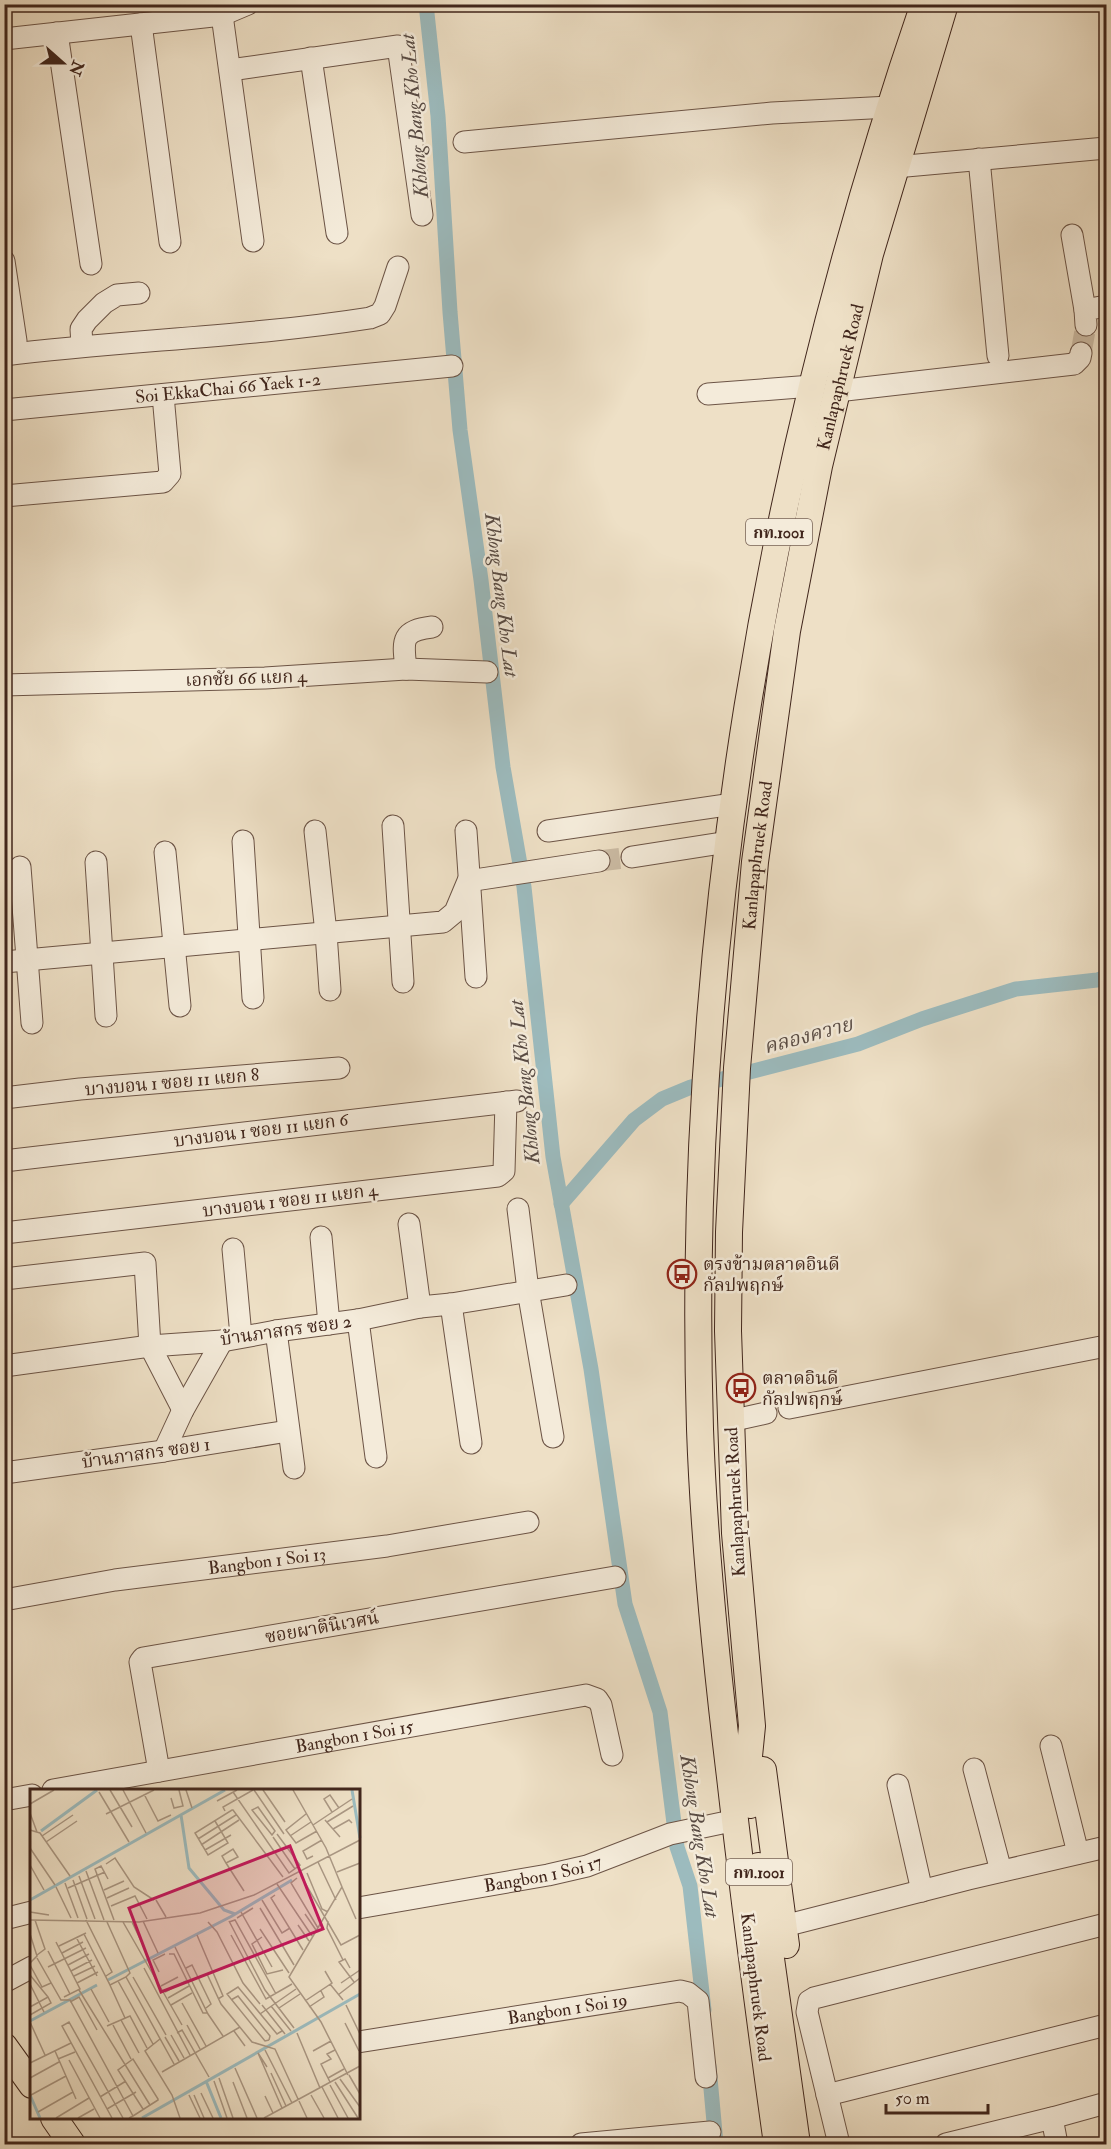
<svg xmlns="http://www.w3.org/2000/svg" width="1111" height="2149" font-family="'IM FELL Double Pica','Noto Serif Thai',serif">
<rect width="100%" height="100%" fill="#eee0c6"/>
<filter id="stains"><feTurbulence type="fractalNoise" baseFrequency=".00333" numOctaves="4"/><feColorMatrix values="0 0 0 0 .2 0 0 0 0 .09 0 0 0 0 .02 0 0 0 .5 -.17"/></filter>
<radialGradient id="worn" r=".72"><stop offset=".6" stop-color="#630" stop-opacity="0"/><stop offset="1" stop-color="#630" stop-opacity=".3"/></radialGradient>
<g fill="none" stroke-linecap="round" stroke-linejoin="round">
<g stroke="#9cbbbe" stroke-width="15">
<path d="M426,4L438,116L450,312L460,430L481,580L503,767L524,887L553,1157L591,1369L625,1604L660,1712L677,1847L690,1886L704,2010"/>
<path d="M561,1204L634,1120L662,1099L691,1087L858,1044L922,1019L1016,989L1097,980L1106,977"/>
<path d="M709,2067L716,2144"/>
</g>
<g stroke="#cbbba4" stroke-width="21" stroke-dasharray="21 10" stroke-linecap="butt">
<path d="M1081,353L1086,325"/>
<path d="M599,861L632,857"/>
</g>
<g stroke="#6c5446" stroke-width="23">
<g id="minor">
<path d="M222,15L253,241"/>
<path d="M141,24L170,242"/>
<path d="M57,33L91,264"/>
<path d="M4,39L222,15L248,4"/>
<path d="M311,58L337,233"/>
<path d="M230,70L398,46L422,215"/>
<path d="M464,142L772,113L890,107"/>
<path d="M979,159L998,356"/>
<path d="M895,167L1106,148"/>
<path d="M1072,235L1085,310"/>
<path d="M4,261L16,341"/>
<path d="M1086,325L1085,310L1106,306"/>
<path d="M82,345L81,329L87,320L104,303L117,295L139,293"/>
<path d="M4,355C126,340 249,337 370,318L380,314L385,306L398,267"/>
<path d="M837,391L1074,364L1080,358L1081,353"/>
<path d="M708,394L812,386"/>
<path id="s1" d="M4,410L452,366"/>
<path d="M4,496L163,482L170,474L163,395"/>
<path d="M406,669C403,641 400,631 432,627"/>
<path d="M4,685L265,678L406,669L487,672"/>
<path d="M393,826L403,982"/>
<path d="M315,831L326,933L330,990"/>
<path d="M466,831L476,977"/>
<path d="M548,831L733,804"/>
<path d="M243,841L253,998"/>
<path d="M165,852L180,1006"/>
<path d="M632,857L728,842"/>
<path d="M96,862L106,1016"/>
<path d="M20,867L32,1023"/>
<path d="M4,962L443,922L455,912L468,881L599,861"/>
<path d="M4,1098L80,1089L339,1068"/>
<path d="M4,1161L517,1101"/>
<path d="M518,1209L528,1290L553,1437"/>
<path d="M409,1224L420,1307"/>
<path d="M4,1233L498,1176L504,1171L506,1102"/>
<path d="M321,1237L329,1324"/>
<path d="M233,1249L241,1336"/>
<path d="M4,1279L145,1263L150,1346L183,1410"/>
<path d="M451,1304L471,1443"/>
<path d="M358,1320L376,1457"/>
<path d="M276,1331L294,1468"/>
<path d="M4,1366L150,1346L222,1341L276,1331L358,1320L420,1307L451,1304L566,1285"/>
<path d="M789,1408L1106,1346"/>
<path d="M730,1421L766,1413"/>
<path d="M164,1451L183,1410L222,1341"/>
<path d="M4,1473L164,1451L288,1431"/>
<path id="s2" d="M4,1600L115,1580L387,1546L528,1522"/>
<path d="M1051,1746L1078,1853"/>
<path d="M974,1769L1001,1871"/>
<path d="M159,1771L140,1662L143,1658L615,1577"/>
<path d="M898,1785L922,1891"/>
<path id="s3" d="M53,1790L586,1695L597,1699L601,1705L612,1755"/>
<path d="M4,1800L32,1795"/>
<path id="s4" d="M358,1908L548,1875L587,1866L670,1834L722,1823"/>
<path d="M4,1919L32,1912"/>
<path d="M784,1926L968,1879L1106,1847"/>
<path d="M4,1982L32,1967"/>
<path id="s5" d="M358,2042L680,1991L688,1993L698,2001L706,2077"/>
<path d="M827,2095L1106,2025"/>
<path d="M1052,2118L1057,2144"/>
<path d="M581,2144L710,2132"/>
<path d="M839,2144L807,2012L809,2001L814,1998L1106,1924"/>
<path d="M946,2144L1052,2118L1106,2103"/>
</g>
</g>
<g stroke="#41261c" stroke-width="28">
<g id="major">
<path d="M763,1770L786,1945"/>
<path id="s6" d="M750,1805L747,1776L752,1726L735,1533L728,1331L729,1232L737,1068L755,862L787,631L819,466L870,254L945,4"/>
<path d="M758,1866L797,2144"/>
<path d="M4,2046L32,2085"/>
<path d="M54,2118L72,2144"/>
<path d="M777,2144C760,2022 744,1900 730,1777C716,1661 704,1545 700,1429C685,946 767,461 924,4"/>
</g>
</g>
<use href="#minor" stroke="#f4ebda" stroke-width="21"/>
<use href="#major" stroke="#eee0c6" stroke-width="26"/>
</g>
<defs>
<g id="bus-ring" transform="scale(1.5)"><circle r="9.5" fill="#f4ebda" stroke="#8f2418" stroke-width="1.5"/><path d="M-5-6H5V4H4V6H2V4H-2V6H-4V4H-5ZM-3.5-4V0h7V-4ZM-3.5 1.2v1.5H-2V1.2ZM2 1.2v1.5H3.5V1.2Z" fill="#8f2418"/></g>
</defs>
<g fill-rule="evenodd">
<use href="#bus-ring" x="682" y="1274"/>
<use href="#bus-ring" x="741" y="1388"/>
</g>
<g text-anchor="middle" stroke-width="5" stroke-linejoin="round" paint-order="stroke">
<g fill="#f4ebda" stroke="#776155" stroke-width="1.5">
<rect x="746" y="519" width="66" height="26" rx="4.5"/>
<rect x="726" y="1859" width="66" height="26" rx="4.5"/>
</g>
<g font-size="16" font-weight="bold" fill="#41261c">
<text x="779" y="538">กท.1001</text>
<text x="759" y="1878">กท.1001</text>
</g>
<g font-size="18" fill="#41261c" stroke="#f4ebda">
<text dy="6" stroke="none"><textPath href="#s6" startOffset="1438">Kanlapaphruek Road</textPath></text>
<text dy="6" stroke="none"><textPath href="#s1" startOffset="225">Soi EkkaChai 66 Yaek 1-2</textPath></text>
<text transform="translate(246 678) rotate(-2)" y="6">เอกชัย 66 แยก 4</text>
<text dy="6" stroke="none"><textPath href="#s6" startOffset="952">Kanlapaphruek Road</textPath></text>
<text transform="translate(172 1082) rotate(-5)" y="6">บางบอน 1 ซอย 11 แยก 8</text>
<text transform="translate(261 1130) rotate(-7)" y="6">บางบอน 1 ซอย 11 แยก 6</text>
<text transform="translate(290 1200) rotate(-7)" y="6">บางบอน 1 ซอย 11 แยก 4</text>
<text transform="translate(286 1330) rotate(-8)" y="6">บ้านภาสกร ซอย 2</text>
<text transform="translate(146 1453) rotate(-8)" y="6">บ้านภาสกร ซอย 1</text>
<text transform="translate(735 1502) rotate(-93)" y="6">Kanlapaphruek Road</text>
<text dy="6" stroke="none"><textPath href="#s2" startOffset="266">Bangbon 1 Soi 13</textPath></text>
<text transform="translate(322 1627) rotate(-10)" y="6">ซอยผาตินิเวศน์</text>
<text dy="6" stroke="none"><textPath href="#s3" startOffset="306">Bangbon 1 Soi 15</textPath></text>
<text dy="6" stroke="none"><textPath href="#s4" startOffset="188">Bangbon 1 Soi 17</textPath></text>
<text transform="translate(756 1987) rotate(83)" y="6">Kanlapaphruek Road</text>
<text dy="6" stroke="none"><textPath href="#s5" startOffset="212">Bangbon 1 Soi 19</textPath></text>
</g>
<g font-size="18" fill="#41261c" stroke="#f4ebda" text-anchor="start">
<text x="703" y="1270">ตรงข้ามตลาดอินดี<tspan x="703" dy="21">กัลปพฤกษ์</tspan></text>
<text x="762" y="1384">ตลาดอินดี<tspan x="762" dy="21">กัลปพฤกษ์</tspan></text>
</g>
<g font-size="20" font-style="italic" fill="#584b44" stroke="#f4ebda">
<text transform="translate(414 116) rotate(-95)" y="7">Khlong Bang Kho Lat</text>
<text transform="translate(502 595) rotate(83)" y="7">Khlong Bang Kho Lat</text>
<text transform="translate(808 1035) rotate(-15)" y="7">คลองควาย</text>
<text transform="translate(524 1082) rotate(-96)" y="7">Khlong Bang Kho Lat</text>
<text transform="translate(700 1836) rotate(81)" y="7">Khlong Bang Kho Lat</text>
</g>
</g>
<g transform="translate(30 1789)">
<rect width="330" height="330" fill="#eee0c6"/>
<path fill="none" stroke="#9cbbbe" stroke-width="3" d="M322,1L330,49M151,26L159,79L194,121L205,125M11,42L67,1M0,111L195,1M78,191L202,127L262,91M0,232L67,196M176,292L191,329M0,306L10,329M112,329L330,205"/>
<path fill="none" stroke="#a99682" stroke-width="1.5" d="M80,1L102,38M93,1L116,44M156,1L162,19M224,1L254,45M233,1L255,33M263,1L296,59L312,98L259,188L291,233L318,286M69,3L99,53M203,3L259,84L270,76L247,45M114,5L128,32L141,26M141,9L144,19L153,17L149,1M187,12L207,1M0,15L24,1M228,18L245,42L242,46L222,21ZM195,22L193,18L223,1M302,23L294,10L300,6L309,19M0,24L7,43M76,25L124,1M276,25L256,41L266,54L287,42M295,31L310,48M185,32L198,54L178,66L165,44L202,21H203L253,88M297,33L323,17M283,36L322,10M303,40L319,31L322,34M0,41L10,44L40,87M12,47L43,26M260,47L281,33M243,48L265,80M168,50L206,26M16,53L47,32M171,56L209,31M0,59L25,96M175,61L201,46M283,67L277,70L273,62L292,51M288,73L306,111M196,74L208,68L203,60L192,67L196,74L214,102M76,75L85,69L104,98L124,111M0,76L14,101M56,82L74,131M307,83L330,74M277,84L292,120L298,123M49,87L65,130M271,87L311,156L330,146M267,89L261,94L288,139M78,90L71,77L65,80L84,131M43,91L57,130M35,94L48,129M247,95L282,147M26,98L41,129M312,98L326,130M38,99L75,83M74,101L94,92M245,106L241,109L273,161M77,109L99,99M126,111L136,128M232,111L252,144L260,139M81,117L105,107L117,130M230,119L264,176M0,123L19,126M211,123L242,178M275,125L286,141M207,129L223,119M0,131L109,133L170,124L224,106L330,51M5,131L15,160L7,166M56,131L82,183L76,187M113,132L128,164M199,132L235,201L264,239M298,132L297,139L313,171M93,133L152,236M102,133L111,152M178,133L187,143L213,194L230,215M199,133L205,131L246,205M268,136L279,152M230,140L259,184M0,145L7,167L0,174M54,145L80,196L96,188L100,184L77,133M167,146L193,207L188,210M201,146L236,210L262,195M46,148L67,187M232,148L222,155L237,185L253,181M26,153L50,200L34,208M29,157L56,144M145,158L178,225L193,247M18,162L40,205M32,164L53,153M139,165H144L173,224H177M7,169L31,211H40L103,327M0,176L12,198L21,194M38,176L59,165M18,178L56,159M114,179L160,266M156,179L162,176L181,215L176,219M320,179L315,170L309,173L324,193M41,182L62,171M129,183L123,171L135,165M177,185L191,215L222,253L245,260L268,310M0,186L18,208M44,187L65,177M96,188L144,275M103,188L136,246M88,192L123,255M47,194L68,183M79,194L95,229M311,194L330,181M0,195L14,223M300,195L313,211M131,197L148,188M61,200L79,233M49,201L120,316M135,203L156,192M308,206L330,189M138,209L159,197M201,211L208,207L240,247L239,251M275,212L302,194L295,182M40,213L49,208L67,241M152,214L176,257M141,216L162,204M232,216L255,245M316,216L330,245M241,217L261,242M0,218L18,208L21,214L0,226M279,218L294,208L291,202M249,219L270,205M230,225L266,200M91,231L109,264M0,233L15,266M315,234L329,262M83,236L101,270M157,236L170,260M77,237L100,227L117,259M204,242L215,257M147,244L152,241L179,288M267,244L290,299M141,246L154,269M135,248L149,272M130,250L115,262L142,306L150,329M239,251L235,252L197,205L208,198L247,245L252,242M235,261L262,314M25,262L46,310M283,262L301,252M28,270L45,263M39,271L70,329M0,274L41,254M237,278L228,264L252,319M205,279L227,329M132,283L210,238M241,284L256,317M319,286L330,305M0,289L29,273M189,289L203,329M298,289L314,280M310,290L330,318M184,292L197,329M203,293L217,329M300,293L291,275L301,270L297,265L305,261M305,293L328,329M300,296L318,329M292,298L308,329M171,304L183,329M1,306L36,287M159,306L170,329M164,306L174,329M281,306L294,329M235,307L243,324M70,308L96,292M269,312L277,329M77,320L106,303M8,323L43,303M26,329L59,309M48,329L64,320M82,329L32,237L39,233L93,329M99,329L103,327L128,311V310L103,270L88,281L113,320M234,329L330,277"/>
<path fill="#c2185b" fill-opacity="0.15" stroke="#c2185b" stroke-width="3" d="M260,57L293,140L131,203L99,119Z"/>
<rect width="330" height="330" fill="none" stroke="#41261c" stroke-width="3"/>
</g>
<rect width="1111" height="2149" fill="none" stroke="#eee0c6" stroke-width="24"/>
<rect x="6" y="6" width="1099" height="2137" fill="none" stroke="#41261c" stroke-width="3"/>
<rect x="12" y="12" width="1087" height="2125" fill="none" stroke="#41261c" stroke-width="1.5"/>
<g transform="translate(63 63) rotate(111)" stroke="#f4ebda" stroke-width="4.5" paint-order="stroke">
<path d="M0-4.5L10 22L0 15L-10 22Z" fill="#41261c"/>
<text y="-9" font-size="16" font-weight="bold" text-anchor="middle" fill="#41261c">N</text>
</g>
<path d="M886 2104v9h102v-9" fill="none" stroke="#41261c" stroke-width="3"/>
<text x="895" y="2104" font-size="18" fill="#41261c" stroke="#f4ebda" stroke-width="4.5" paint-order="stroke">50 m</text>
<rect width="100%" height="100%" filter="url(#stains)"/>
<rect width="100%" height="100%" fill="url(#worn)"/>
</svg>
